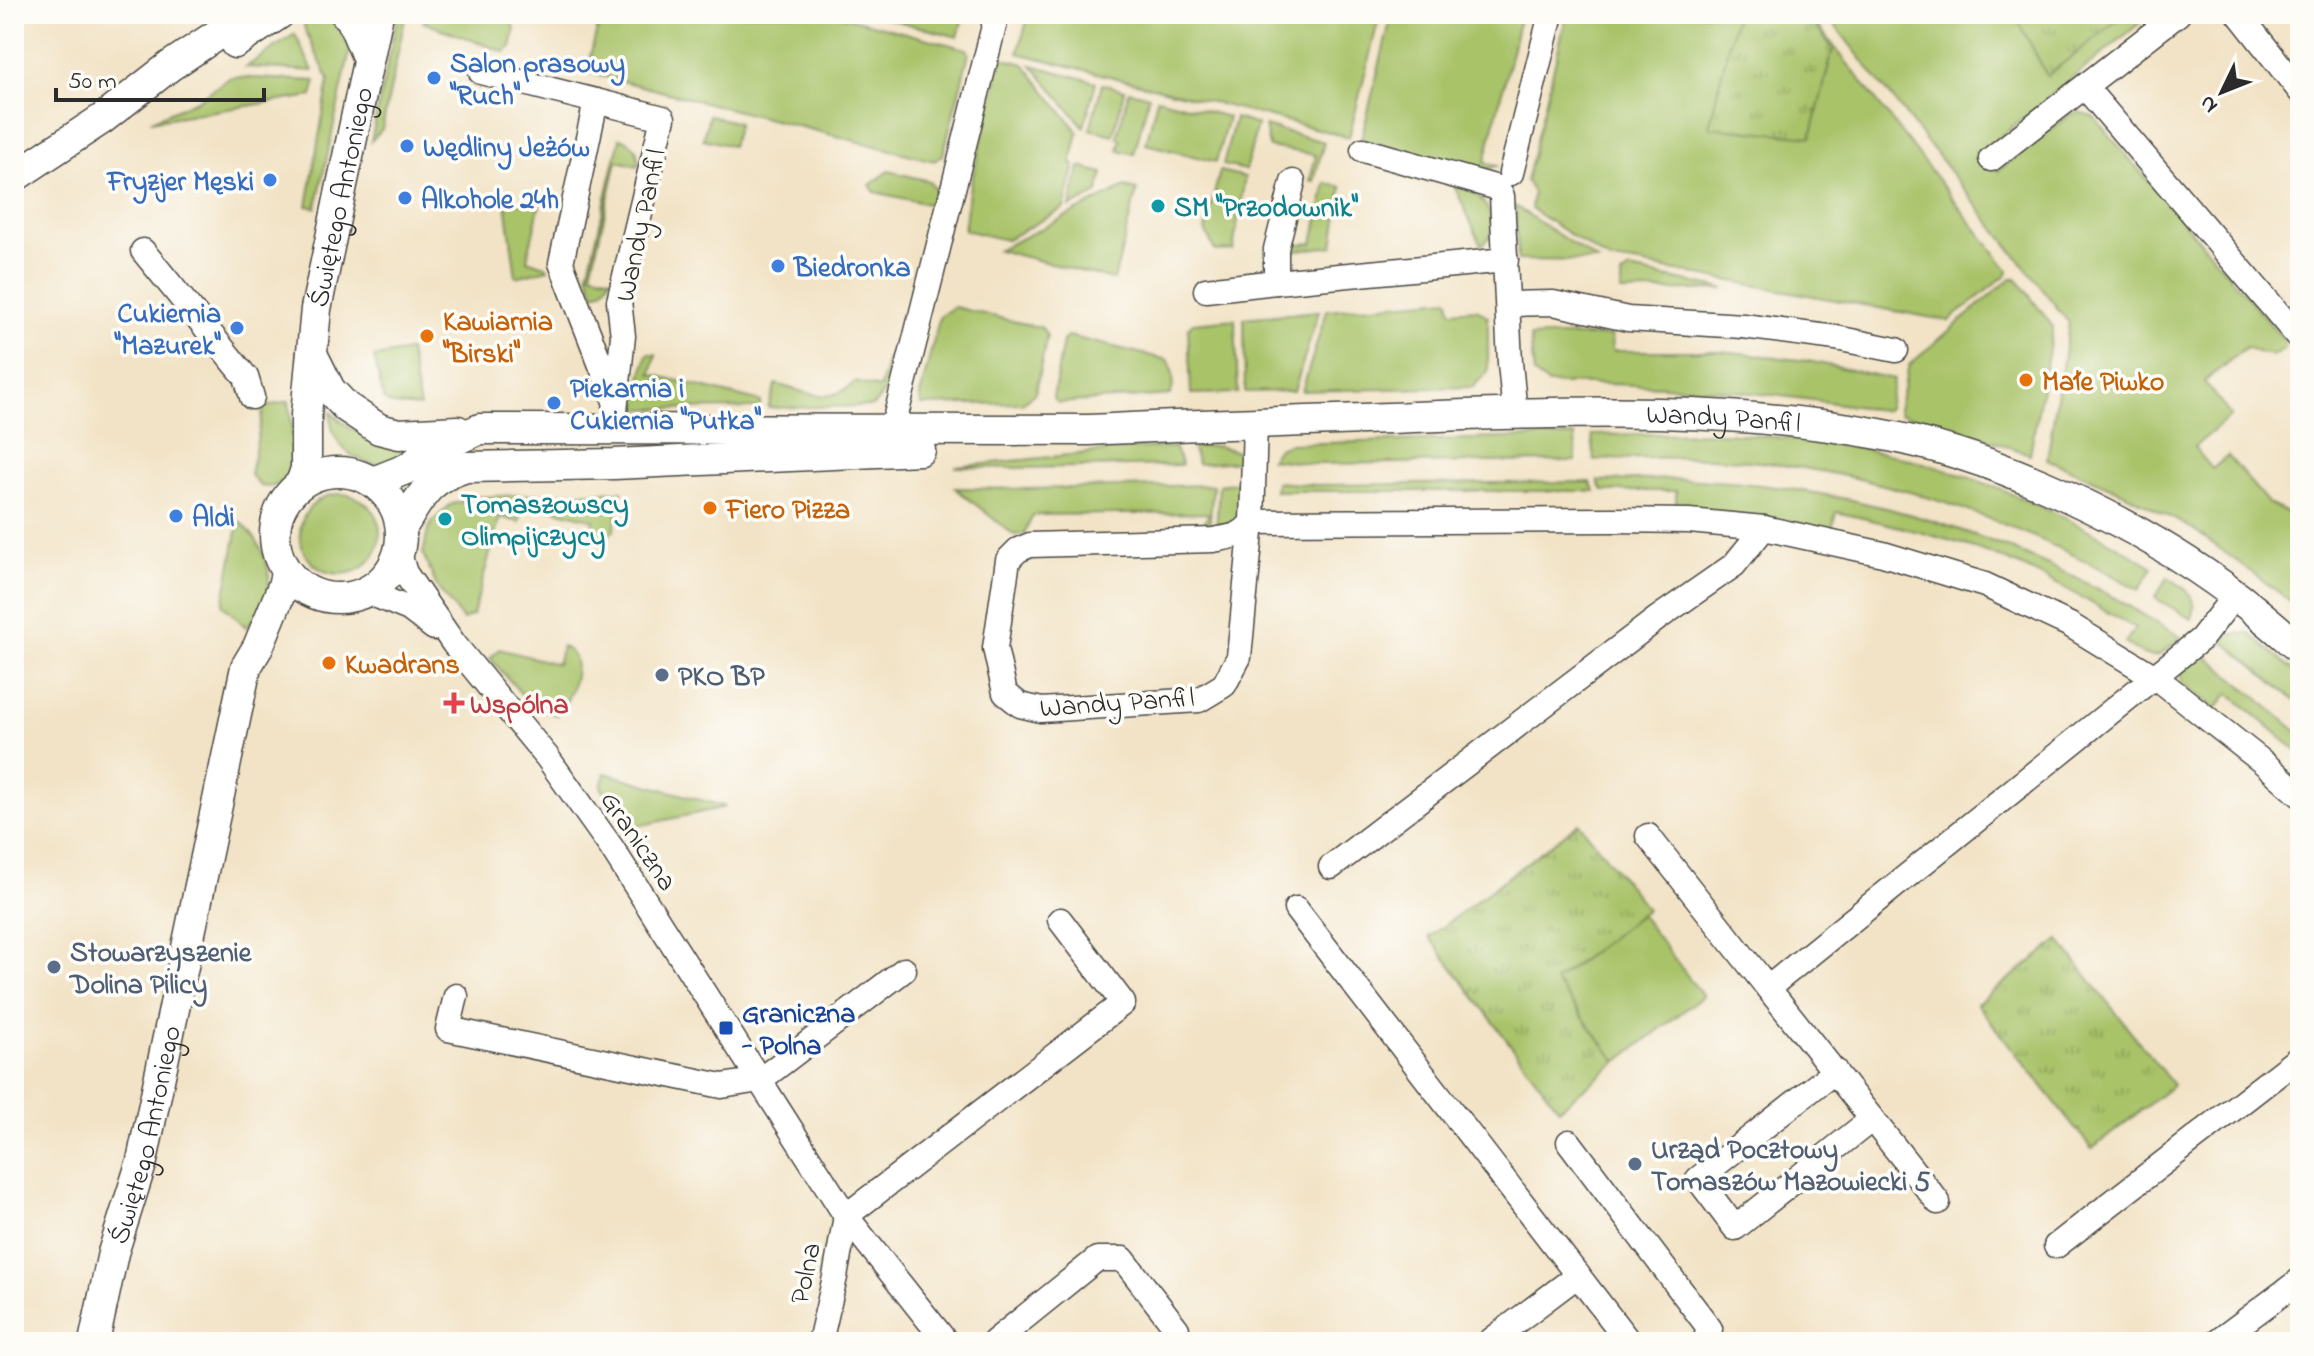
<svg xmlns="http://www.w3.org/2000/svg" width="2314" height="1356" font-family="'Indie Flower',sans-serif">
<defs>
<pattern id="park-tufts" width="24" height="20" patternUnits="userSpaceOnUse" patternTransform="scale(2)"><rect width="24" height="20" fill="#a9c369"/><path d="M3 7l-1-3M5 7V3M7 7l1-3M15 17l-1-3M17 17v-4M19 17l1-3" fill="none" stroke="#8a9f57"/></pattern>
</defs>
<rect width="100%" height="100%" fill="#fdfcf7"/>
<filter id="ink" filterUnits="userSpaceOnUse"><feTurbulence type="fractalNoise" baseFrequency=".0125" numOctaves="2"/><feDisplacementMap in="SourceGraphic" scale="16" xChannelSelector="R" yChannelSelector="G"/><feConvolveMatrix kernelMatrix="1 2 1 2 8 2 1 2 1" color-interpolation-filters="sRGB"/></filter>
<filter id="wash" filterUnits="userSpaceOnUse"><feTurbulence type="fractalNoise" baseFrequency=".006" numOctaves="4" result="noise"/><feDisplacementMap in="SourceGraphic" scale="32" xChannelSelector="R" yChannelSelector="G"/><feGaussianBlur stdDeviation="1.8" result="paint"/><feColorMatrix in="noise" values="0 0 0 0 0 0 0 0 0 0 0 0 0 0 0 0 0 1.4 0 .05"/><feComposite in="paint" operator="in"/></filter>
<g filter="url(#wash)">
<rect width="100%" height="100%" fill="#f2e3c6"/>
<g fill="#a9c369" stroke="#6a774a" stroke-width="2">
<path d="M398,14H406L382,129L371,141Z"/>
<path d="M437,14H507L515,29L511,47L505,52L423,22Z"/>
<path d="M601,14H833L967,49L969,53L943,155L934,161L586,72Z"/>
<path d="M870,14H964L958,37Z"/>
<path d="M1029,14H1317L1348,22L1350,14H1380L1349,137L1018,53Z"/>
<path d="M1392,14H1521L1485,162L1497,166L1481,171L1361,140Z"/>
<path d="M1567,14H1809L2008,270L2007,274L1949,321L1628,262H1612L1531,209L1533,193L1526,181Z"/>
<path d="M1826,14H2151L1982,152L1998,171L2069,115L2078,112L2093,116L2285,341V348L2273,355L2260,353L2246,347L2204,382L2231,416L2194,447L2212,469L2228,456L2269,504L2300,520V608L2193,529L2126,494L2047,459L2069,323Z"/>
<path d="M310,17C338,20 340,25 350,50L316,208L307,206L329,80L305,30L303,18Z"/>
<path d="M295,34L313,71L246,67Z"/>
<path d="M1002,58L1024,64L1078,132L1071,163L1075,165L1064,208L1006,240L964,230L969,191Z"/>
<path d="M1032,65L1096,82L1084,127Z"/>
<path d="M231,77L316,81L312,96L150,121L199,99Z"/>
<path d="M1102,84L1125,90L1113,135L1090,129Z"/>
<path d="M1129,91L1149,96L1134,154L1118,150L1121,139L1117,137Z"/>
<path d="M1157,98L1228,117L1216,162L1146,144Z"/>
<path d="M709,115L738,123L732,146L703,139Z"/>
<path d="M1235,118L1257,125L1246,170L1223,165Z"/>
<path d="M1265,126L1324,142L1314,181L1310,180L1316,155L1269,147Z"/>
<path d="M620,138C635,143 639,150 638,166L617,161L591,273L611,278L603,290L595,294L588,274Z"/>
<path d="M1080,167L1103,173L1098,193L1070,207Z"/>
<path d="M889,171L929,181L935,189L932,202L928,204L875,192L870,185Z"/>
<path d="M1220,171L1245,177L1233,250L1215,251L1205,230Z"/>
<path d="M1326,183L1342,187L1333,246L1292,251L1293,245L1313,243Z"/>
<path d="M1454,185C1463,187 1471,190 1478,196C1492,210 1500,233 1481,245Z"/>
<path d="M1125,187L1137,190L1114,280L998,250Z"/>
<path d="M506,203H540L527,260L546,266L548,269L516,277Z"/>
<path d="M1515,206L1598,261L1518,260Z"/>
<path d="M1629,270L1725,289L1621,292V276Z"/>
<path d="M2011,278L2017,279L2053,327L2030,454L1966,432L1900,414L1898,410L1909,365Z"/>
<path d="M1449,299L1451,311L1477,309L1488,317V371L1473,387L1302,391L1327,310Z"/>
<path d="M954,307L1042,328L1047,336L1035,393L1022,403L921,405L920,395L940,316Z"/>
<path d="M1319,311L1294,391L1245,392L1244,318Z"/>
<path d="M1235,319L1238,393L1191,394L1188,328L1193,323Z"/>
<path d="M1068,336L1168,360C1174,368 1175,386 1170,395L1058,403L1053,398L1063,341Z"/>
<path d="M1551,336H1611L1612,351H1722L1808,361L1894,379L1888,408L1885,411C1774,392 1661,382 1548,384L1534,374L1530,337Z"/>
<path d="M409,351L420,407L393,405L384,400L374,357Z"/>
<path d="M647,354H656L651,374L761,402L759,408L639,409L635,403Z"/>
<path d="M888,358L894,360L887,389L873,406L768,408L776,384C805,392 831,406 855,382L880,388Z"/>
<path d="M289,401C291,427 305,494 260,486L250,474L264,407Z"/>
<path d="M331,412C356,436 377,446 413,449C408,453 402,458 397,460C372,472 342,456 333,431C331,425 331,418 331,412Z"/>
<path d="M1724,433C1769,436 1814,440 1858,448C1964,467 2062,511 2153,567L2139,590C2009,515 1861,466 1710,458C1672,456 1632,459 1594,460L1592,435Z"/>
<path d="M1575,436L1576,461L1314,464L1270,459L1278,448L1289,444Z"/>
<path d="M1217,446L1236,451L1241,461L1198,464L1192,447Z"/>
<path d="M1174,447L1182,465L1021,468L955,467L1135,448Z"/>
<path d="M1677,479C1821,483 1964,520 2092,586C2122,601 2151,620 2181,637C2155,660 2155,663 2125,643L2135,628C2087,600 2038,571 1986,552C1937,535 1886,523 1836,512L1832,530L1791,522L1676,510V491H1603L1598,481Z"/>
<path d="M1243,482L1239,518L1236,525L1216,531L1219,485Z"/>
<path d="M1276,482L1316,485L1590,482L1595,491H1275Z"/>
<path d="M1213,485L1209,531L1200,532L1209,513L1033,515L1024,534L1014,535L955,488L1024,489Z"/>
<path d="M622,491L614,530L604,539L590,540L594,520L525,502L519,522L500,517L473,615L463,620L437,587L423,554L428,530L433,521L450,505L475,497Z"/>
<circle cx="340" cy="534" r="40"/>
<path d="M239,521C263,541 278,578 263,608C259,615 251,621 246,627L223,605Z"/>
<path d="M2168,577C2186,589 2200,595 2192,619L2155,598Z"/>
<path d="M2241,633L2250,634L2300,676V705L2222,640L2231,635Z"/>
<path d="M562,646C568,650 573,653 575,660C579,673 567,708 556,715L532,706L490,658L500,649L557,664Z"/>
<path d="M2205,654L2300,734V753L2229,693L2216,709L2183,683L2181,678L2183,671Z"/>
<path d="M605,773L726,807L629,828L601,787Z"/>
<path d="M1640,914L1703,996L1617,1062L1555,981Z"/>
</g>
<g fill="url(#park-tufts)" stroke="#6a774a" stroke-width="2">
<path d="M1736,14L1807,15L1833,49L1811,137L1709,127Z"/>
<path d="M2015,14H2125L2047,76Z"/>
<path d="M1579,823L1647,909L1555,981L1617,1062L1559,1109L1429,937Z"/>
<path d="M2059,940L2173,1085L2092,1149L1977,1004Z"/>
</g>
</g>
<g filter="url(#ink)">
<g fill="none" stroke-linecap="round" stroke-linejoin="round">
<g stroke="#494742" stroke-width="27">
<g id="minor">
<path d="M2239,14L2300,91"/>
<path d="M481,72L663,118L619,301L623,336L613,430"/>
<path d="M2085,87L2300,339"/>
<path d="M596,101L561,263L615,401"/>
<path d="M1363,150L1498,188L1502,196L1510,363L1515,414"/>
<path d="M1991,159L2178,14"/>
<path d="M1511,173L1551,14"/>
<path d="M1293,182L1276,249V282L1506,260"/>
<path d="M143,251L246,377L252,397"/>
<path d="M1206,290L1276,282"/>
<path d="M1509,304L1553,303L1628,319L1743,326L1836,338L1896,350"/>
<path d="M1255,423L1252,522L1613,520L1689,521L1764,528L1883,554L1985,585L2070,625L2155,677L2264,763L2300,795"/>
<path d="M892,431L997,14"/>
<path d="M1252,522L1239,657L1224,685L1199,700L1041,710L1020,705L1005,693L995,648L1008,560L1018,550L1030,545L1213,540C1229,537 1242,537 1252,522Z"/>
<path d="M399,554L405,573L454,644L547,757L611,847L846,1216L946,1342"/>
<path d="M367,592L409,609L434,628"/>
<path d="M1648,836L1768,988L2201,639L2235,595"/>
<path d="M1331,867L1658,618L1734,565L1764,528"/>
<path d="M1296,909L1629,1342"/>
<path d="M1768,988L1938,1202"/>
<path d="M456,996L448,1029L722,1086L760,1080L904,970"/>
<path d="M1835,1071L1698,1179L1735,1228L1872,1119"/>
<path d="M1569,1142L1710,1329L1704,1342"/>
<path d="M2056,1246L2300,1057"/>
<path d="M820,1342L835,1277L846,1216L1123,1003L1060,920"/>
<path d="M994,1342L1097,1259H1123L1177,1329L1175,1342"/>
<path d="M1489,1342L1578,1275"/>
<path d="M2217,1342L2300,1280"/>
</g>
</g>
<g stroke="#494742" stroke-width="33">
<g id="tertiary">
<path d="M346,14L350,16L368,59"/>
<path d="M235,43L279,14"/>
<path d="M14,177L102,119L170,66L248,14"/>
<path d="M312,354L330,390L346,407L379,429L399,434L458,431"/>
<circle cx="338" cy="535" r="63"/>
<path id="s1" d="M373,482L406,469L435,449L480,429L1089,430C1205,424 1322,421 1439,416C1587,411 1732,407 1879,434C1997,455 2140,523 2236,596C2258,612 2279,631 2300,649"/>
<path id="s2" d="M301,483L306,469V415L316,309L378,14"/>
<path d="M402,527C422,494 428,479 466,467L614,464L920,450"/>
<path id="s3" d="M94,1342L113,1253L142,1161L246,667L258,647L283,586L286,574"/>
</g>
</g>
<use href="#minor" stroke="#fff" stroke-width="24"/>
<use href="#tertiary" stroke="#fff" stroke-width="30"/>
</g>
</g>
<g fill="#3f7fe0" stroke="#fdfcf7" stroke-width="3">
<circle cx="434" cy="78" r="8"/>
<circle cx="407" cy="146" r="8"/>
<circle cx="270" cy="180" r="8"/>
<circle cx="405" cy="198" r="8"/>
<circle cx="778" cy="266" r="8"/>
<circle cx="237" cy="328" r="8"/>
<circle cx="554" cy="403" r="8"/>
<circle cx="176" cy="516" r="8"/>
</g>
<g fill="#0f9aa8" stroke="#fdfcf7" stroke-width="3">
<circle cx="1158" cy="206" r="8"/>
<circle cx="445" cy="519" r="8"/>
</g>
<g fill="#e8710a" stroke="#fdfcf7" stroke-width="3">
<circle cx="427" cy="336" r="8"/>
<circle cx="2026" cy="380" r="8"/>
<circle cx="710" cy="508" r="8"/>
<circle cx="329" cy="663" r="8"/>
</g>
<g fill="#5c6f8a" stroke="#fdfcf7" stroke-width="3">
<circle cx="662" cy="675" r="8"/>
<circle cx="54" cy="967" r="8"/>
<circle cx="1635" cy="1164" r="8"/>
</g>
<path fill="#e0444e" stroke="#fdfcf7" stroke-width="3" d="M450 691h8v8h8v8h-8v8h-8v-8h-8v-8h8z"/>
<rect fill="#1a4fb4" stroke="#fdfcf7" stroke-width="3" x="718" y="1020" width="16" height="16" rx="4"/>
<g text-anchor="middle" stroke-width="7" stroke-linejoin="round" paint-order="stroke">
<g font-size="28" font-weight="bold" fill="#366cbe" stroke="#fdfcf7" text-anchor="start">
<text x="450" y="72">Salon prasowy<tspan x="450" dy="32">"Ruch"</tspan></text>
<text x="423" y="156">Wędliny Jeżów</text>
<text x="254" y="190" text-anchor="end">Fryzjer Męski</text>
<text x="421" y="208">Alkohole 24h</text>
<text x="794" y="276">Biedronka</text>
<text x="221" y="322" text-anchor="end">Cukiernia<tspan x="221" dy="32">"Mazurek"</tspan></text>
<text x="570" y="397">Piekarnia i<tspan x="570" dy="32">Cukiernia "Putka"</tspan></text>
<text x="192" y="526">Aldi</text>
</g>
<g font-size="28" fill="#2b2b2b" stroke="#fdfcf7">
<text dy="10" stroke="none"><textPath href="#s2" startOffset="290">Świętego Antoniego</textPath></text>
<text transform="translate(639 225) rotate(-78)" y="10">Wandy Panfil</text>
<text dy="10" stroke="none"><textPath href="#s1" startOffset="1364">Wandy Panfil</textPath></text>
<text transform="translate(1117 701) rotate(-4)" y="10">Wandy Panfil</text>
<text transform="translate(640 840) rotate(56)" y="10">Graniczna</text>
<text dy="10" stroke="none"><textPath href="#s3" startOffset="214">Świętego Antoniego</textPath></text>
<text transform="translate(804 1273) rotate(-78)" y="10">Polna</text>
</g>
<g font-size="28" font-weight="bold" fill="#0d838f" stroke="#fdfcf7" text-anchor="start">
<text x="1174" y="216">SM "Przodownik"</text>
<text x="461" y="513">Tomaszowscy<tspan x="461" dy="32">Olimpijczycy</tspan></text>
</g>
<g font-size="28" font-weight="bold" fill="#c56008" stroke="#fdfcf7" text-anchor="start">
<text x="443" y="330">Kawiarnia<tspan x="443" dy="32">"Birski"</tspan></text>
<text x="2042" y="390">Małe Piwko</text>
<text x="726" y="518">Fiero Pizza</text>
<text x="345" y="673">Kwadrans</text>
</g>
<g font-size="28" font-weight="bold" fill="#4e5e75" stroke="#fdfcf7" text-anchor="start">
<text x="678" y="685">PKO BP</text>
<text x="70" y="961">Stowarzyszenie<tspan x="70" dy="32">Dolina Pilicy</tspan></text>
<text x="1651" y="1158">Urząd Pocztowy<tspan x="1651" dy="32">Tomaszów Mazowiecki 5</tspan></text>
</g>
<g font-size="28" font-weight="bold" fill="#be3a42" stroke="#fdfcf7" text-anchor="start">
<text x="470" y="713">Wspólna</text>
</g>
<g font-size="28" font-weight="bold" fill="#164399" stroke="#fdfcf7" text-anchor="start">
<text x="742" y="1022">Graniczna<tspan x="742" dy="32">- Polna</tspan></text>
</g>
</g>
<rect width="2314" height="1356" fill="none" stroke="#fdfcf7" stroke-width="48"/>
<g transform="translate(2222 92) rotate(227)" stroke="#fdfcf7" stroke-width="6" paint-order="stroke">
<path d="M0-6L14 30L0 20L-14 30Z" fill="#2b2b2b"/>
<text y="-12" font-size="22" font-weight="bold" text-anchor="middle" fill="#2b2b2b">N</text>
</g>
<path d="M56 88v12h208v-12" fill="none" stroke="#2b2b2b" stroke-width="4"/>
<text x="68" y="88" font-size="24" fill="#2b2b2b" stroke="#fdfcf7" stroke-width="6" paint-order="stroke">50 m</text>
</svg>
